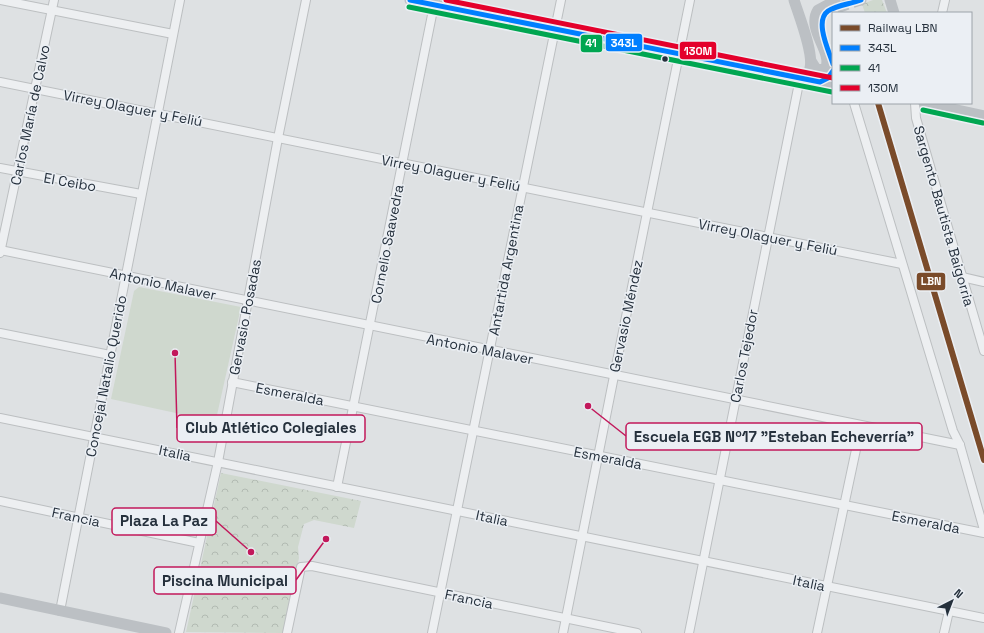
<svg xmlns="http://www.w3.org/2000/svg" width="984" height="633" font-family="'Space Grotesk',sans-serif">
<defs>
<pattern id="park-crowns" width="20" height="18" patternUnits="userSpaceOnUse"><rect width="20" height="18" fill="#cfd8ce"/><path d="M2 6a3 3 0 1 1 6 0M12 15a3 3 0 1 1 6 0" fill="none" stroke="#b2bab2"/></pattern>
</defs>
<rect width="100%" height="100%" fill="#dee1e3"/>
<g fill="url(#park-crowns)">
<path d="M873,0H882L887,13H865L862,4Z"/>
<path d="M221,473L361,501L354,528L314,520L304,524L298,547L299,558L283,633L186,632Z"/>
</g>
<path fill="#cfd8ce" d="M139,287L241,307L213,433L183,426L185,415L111,399L134,291Z"/>
<g fill="none" stroke-linecap="round" stroke-linejoin="round">
<path stroke="#b9bec2" stroke-width="11" stroke-dasharray="11 5.5" stroke-linecap="butt" d="M837,8L860,0"/>
<g stroke="#bcbfc1" stroke-width="10">
<g id="street">
<path d="M0,0L173,34"/>
<path d="M942,13L945,0"/>
<path d="M0,82L902,264"/>
<path d="M854,103L953,431L960,445L984,530"/>
<path d="M915,103L916,118L984,351"/>
<path d="M0,168L141,194"/>
<path d="M0,250L960,445"/>
<path d="M0,253L54,0"/>
<path d="M962,277L984,282"/>
<path d="M0,333L110,355"/>
<path d="M232,382L984,533"/>
<path d="M0,418L984,618"/>
<path d="M337,487L435,0"/>
<path d="M0,501L199,543"/>
<path d="M60,611L180,0"/>
<path d="M179,633L218,462L278,138L306,0"/>
<path d="M287,633L301,567L312,566L637,633"/>
<path d="M432,633L561,0"/>
<path d="M563,633L614,376L690,0"/>
<path d="M689,633L800,78"/>
<path d="M817,633L861,426"/>
<path d="M944,633L949,611"/>
</g>
</g>
<use href="#street" stroke="#edeff1" stroke-width="8"/>
<g stroke="#bcc0c4" stroke-width="11">
<path d="M410,0L833,85"/>
<path d="M794,0C799,16 814,53 810,68"/>
<path d="M860,0H861"/>
<path d="M890,0L894,13"/>
<path d="M811,61L816,69L823,70L826,67C832,51 806,29 818,10L835,1"/>
<path d="M820,82L828,78L833,71"/>
<path d="M924,103L984,116"/>
<path d="M0,598L166,633"/>
</g>
<g stroke="#ebeff4" stroke-width="8">
<g id="bus-1">
<path d="M410,0L820,82L828,78L833,71"/>
<path d="M833,64C829,51 814,21 828,11C837,5 851,4 861,0"/>
</g>
</g>
<g stroke="#ebeff4" stroke-width="8">
<g id="bus-2">
<path d="M409,7L832,92"/>
<path d="M923,110L983,123"/>
</g>
</g>
<g stroke="#ebeff4" stroke-width="8">
<path id="bus-3" d="M446,0L833,78"/>
</g>
<use href="#bus-1" stroke="#007fff" stroke-width="5"/>
<use href="#bus-2" stroke="#00a651" stroke-width="5"/>
<use href="#bus-3" stroke="#e4002b" stroke-width="5"/>
<g stroke="#ebeff4" stroke-width="9">
<path id="rail-1" d="M878,103L984,460"/>
</g>
<use href="#rail-1" stroke="#7a4b2a" stroke-width="6"/>
</g>
<circle fill="#25303c" stroke="#ebeff4" stroke-width="1.5" cx="665" cy="59" r="3.5"/>
<g text-anchor="middle" stroke-width="3" stroke-linejoin="round" paint-order="stroke">
<g font-size="14" fill="#25303c" stroke="#ebeff4">
<text transform="translate(133 108) rotate(11)" y="5">Virrey Olaguer y Feliú</text>
<text transform="translate(30 115) rotate(-78)" y="5">Carlos María de Calvo</text>
<text transform="translate(451 173) rotate(11)" y="5">Virrey Olaguer y Feliú</text>
<text transform="translate(70 182) rotate(10)" y="5">El Ceibo</text>
<text transform="translate(944 216) rotate(74)" y="5">Sargento Bautista Baigorria</text>
<text transform="translate(768 237) rotate(11)" y="5">Virrey Olaguer y Feliú</text>
<text transform="translate(387 244) rotate(-79)" y="5">Cornelio Saavedra</text>
<text transform="translate(506 270) rotate(-79)" y="5">Antartida Argentina</text>
<text transform="translate(163 284) rotate(12)" y="5">Antonio Malaver</text>
<text transform="translate(626 316) rotate(-78)" y="5">Gervasio Méndez</text>
<text transform="translate(245 317) rotate(-79)" y="5">Gervasio Posadas</text>
<text transform="translate(480 349) rotate(11)" y="5">Antonio Malaver</text>
<text transform="translate(744 356) rotate(-79)" y="5">Carlos Tejedor</text>
<text transform="translate(106 376) rotate(-79)" y="5">Concejal Natalio Querido</text>
<text transform="translate(290 394) rotate(11)" y="5">Esmeralda</text>
<text transform="translate(175 453) rotate(12)" y="5">Italia</text>
<text transform="translate(608 458) rotate(11)" y="5">Esmeralda</text>
<text transform="translate(76 517) rotate(12)" y="5">Francia</text>
<text transform="translate(492 518) rotate(12)" y="5">Italia</text>
<text transform="translate(926 522) rotate(11)" y="5">Esmeralda</text>
<text transform="translate(809 583) rotate(12)" y="5">Italia</text>
<text transform="translate(469 599) rotate(12)" y="5">Francia</text>
</g>
</g>
<path fill="none" stroke="#c2185b" stroke-width="1.5" d="M175 353L177 428M588 406L626 436M251 552L216 521M326 539L296 580"/>
<g fill="#c2185b" stroke="#ebeff4" stroke-width="1.5">
<circle cx="175" cy="353" r="4"/>
<circle cx="588" cy="406" r="4"/>
<circle cx="251" cy="552" r="4"/>
<circle cx="326" cy="539" r="4"/>
</g>
<g fill="#ebeff4" stroke="#c2185b" stroke-width="1.5">
<rect x="177" y="415" width="188" height="27" rx="4"/>
<rect x="626" y="423" width="296" height="27" rx="4"/>
<rect x="112" y="508" width="104" height="27" rx="4"/>
<rect x="154" y="567" width="142" height="27" rx="4"/>
</g>
<g font-size="15" text-anchor="middle" font-weight="bold" fill="#25303c">
<text x="271" y="433">Club Atlético Colegiales</text>
<text x="774" y="442">Escuela EGB Nº17 "Esteban Echeverría"</text>
<text x="164" y="526">Plaza La Paz</text>
<text x="225" y="586">Piscina Municipal</text>
</g>
<g stroke="#ebeff4" stroke-width="1.5">
<rect x="605" y="33" width="38" height="19" rx="4" fill="#007fff"/>
<rect x="580" y="34" width="23" height="19" rx="4" fill="#00a651"/>
<rect x="679" y="41" width="38" height="19" rx="4" fill="#e4002b"/>
<rect x="916" y="272" width="30" height="19" rx="4" fill="#7a4b2a"/>
</g>
<g font-size="11" text-anchor="middle" font-weight="bold" fill="#fff">
<text x="624" y="47">343L</text>
<text x="591" y="47">41</text>
<text x="698" y="55">130M</text>
<text x="931" y="285">LBN</text>
</g>
<rect x="832" y="12" width="140" height="92" fill="#ebeff4" stroke="#9ca3aa"/>
<rect x="840" y="25" width="20" height="6" fill="#7a4b2a" stroke="#9ca3aa"/>
<text x="868" y="32" font-size="12" fill="#25303c">Railway LBN</text>
<rect x="840" y="45" width="20" height="6" fill="#007fff" stroke="#9ca3aa"/>
<text x="868" y="52" font-size="12" fill="#25303c">343L</text>
<rect x="840" y="65" width="20" height="6" fill="#00a651" stroke="#9ca3aa"/>
<text x="868" y="72" font-size="12" fill="#25303c">41</text>
<rect x="840" y="85" width="20" height="6" fill="#e4002b" stroke="#9ca3aa"/>
<text x="868" y="92" font-size="12" fill="#25303c">130M</text>
<g transform="translate(952 601) rotate(42)" stroke="#ebeff4" stroke-width="3" paint-order="stroke">
<path d="M0-3L7 15L0 10L-7 15Z" fill="#25303c"/>
<text y="-6" font-size="11" font-weight="bold" text-anchor="middle" fill="#25303c">N</text>
</g>
</svg>
